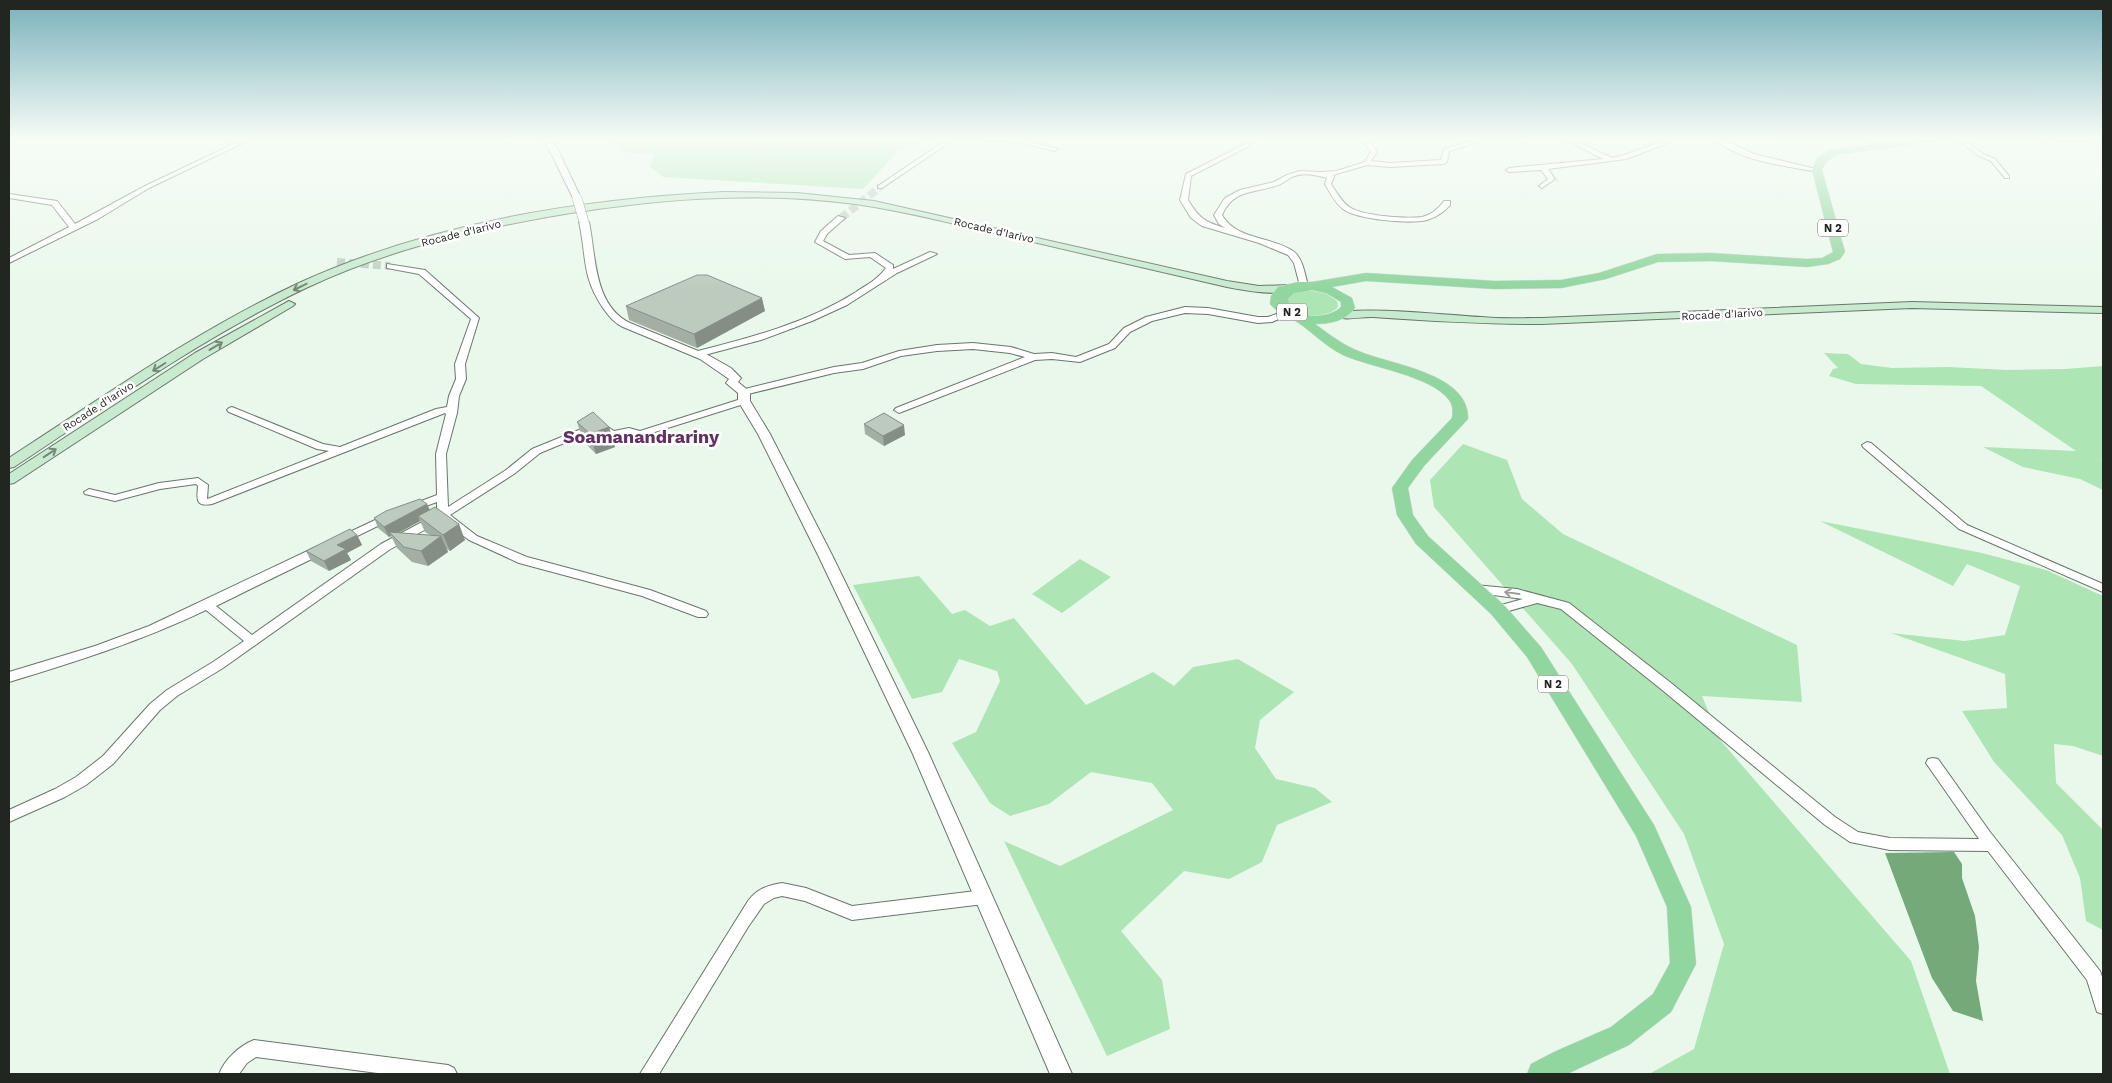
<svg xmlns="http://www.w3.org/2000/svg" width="2112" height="1083" font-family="'Work Sans',sans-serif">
<rect width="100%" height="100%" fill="#eaf8eb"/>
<g fill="#aee5b4">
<path d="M609,138H913L921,142L898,151L863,189L663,177L650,167L654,154C630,153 626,156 609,138Z"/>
<path d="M1306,290L1325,293L1337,301L1338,307C1330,317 1302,319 1292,309C1289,306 1287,301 1285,298L1290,293Z"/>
<path d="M1824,353L1848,354L1861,364L1892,368L1948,367L2008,370L2065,369L2103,366V460H2101L2103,463V490L2080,479L2023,467L1983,447L2076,451L1981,386L1856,384L1829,376L1833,369L1838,368Z"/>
<path d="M1463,444L1507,460L1522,499L1563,534L1797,645L1802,702L1702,696L1721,741L1911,961L1950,1074H1649L1694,1049L1724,944L1684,834L1572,664L1434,507L1430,480Z"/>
<path d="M1820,521L1982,553L2046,570L2103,596V756L2073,746L2054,744L2056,783L2103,830V930L2086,921L2080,878L2062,835L1994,762L1962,711L2007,708L2005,674L1891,633L1965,641L2005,635L2020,586L1967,564L1953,586Z"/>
<path d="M1080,559L1111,577L1062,613L1032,594Z"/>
<path d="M919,576L952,614L965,610L990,626L1014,618L1086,705L1153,672L1174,686L1193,667L1238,659L1294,692L1260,720L1255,748L1276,779L1315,788L1332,802L1277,825L1262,862L1229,879L1184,871L1121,931L1162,980L1170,1029L1107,1056L1004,841L1060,866L1173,810L1152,783L1091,772L1049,804L1010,816L990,803L952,743L976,732L1000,681L997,671L959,659L942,692L912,699L853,585Z"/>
</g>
<path fill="#74a97a" d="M1954,852L1962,864V878L1975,916L1979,947L1976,981L1983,1021L1953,1011L1932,978L1885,853Z"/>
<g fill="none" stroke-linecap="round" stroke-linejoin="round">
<g stroke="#c2cec3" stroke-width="8" stroke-dasharray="8 4" stroke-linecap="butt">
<path d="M841,218L880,187"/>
<path d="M337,262L390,266"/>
</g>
<g stroke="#69766b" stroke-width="2">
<g id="minor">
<path d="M246,138H253L149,188L98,219L9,263V258L69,227L52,205L9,198V194L57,201L75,224L145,186Z"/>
<path d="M949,138H956L882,188H878V186Z"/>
<path d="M981,138H1015L1058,149L1055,151L1015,142L984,140Z"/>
<path d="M1248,138H1254L1249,146L1191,176L1188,200C1199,218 1205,222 1225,228L1219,224L1214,215L1225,198L1240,190L1274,182L1287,175L1299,171L1321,172L1336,171L1365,162L1371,152L1361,138H1367L1377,152L1371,161L1390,163L1441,160L1444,149L1473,141V138H1479V142L1449,151L1447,162L1444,164L1390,167L1367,165L1333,175L1334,177L1331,184C1337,193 1342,203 1351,208C1365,216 1406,219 1422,217C1431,215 1439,208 1444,201H1450V205C1444,212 1436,217 1427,220C1411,224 1357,220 1343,209C1335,203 1330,193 1325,184L1327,178C1316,175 1303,172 1292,177C1287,179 1283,184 1278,185C1255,194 1234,188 1222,215C1236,240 1271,236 1293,251C1303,258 1305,275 1308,286L1304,288L1300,286L1294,263L1288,255L1259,243L1202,226L1191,218L1180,200L1186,174L1245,144Z"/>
<path d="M1563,138H1570L1612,158L1624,155L1663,141L1662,138H1668L1670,140L1668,143L1626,159L1548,169L1555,179L1542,188L1539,186L1548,179L1541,170L1509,172L1506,170L1509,168L1603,159Z"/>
<path d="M1713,138H1720L1754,154L1820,170L1817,172C1783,165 1740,162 1713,138Z"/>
<path d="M1955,138H1961L1983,154L1995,159L2009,176V178H2005L1991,161L1979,156Z"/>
<path d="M838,216L845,218L827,234L823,241L849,255L875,253L893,265V269L930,252L937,254L897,273L847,305L812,321L761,340L697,357L694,356V352C750,338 807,323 856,292C868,284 878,279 886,268L870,257L845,259L815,242L821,231Z"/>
<path d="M387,264L425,270L479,318L465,364L466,379L459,396L457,413L446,454L448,507L506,470L532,449L596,423H602L614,431L629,428L640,431L741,399H747V403L639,437L629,434L613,438L598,429L540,453L514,474L450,515L477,536L527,557L650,590L706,611L708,614L706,617H698L642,596L519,563L469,540L442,520L389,550L223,668L177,696L160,710L113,764L86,785L65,797L9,822V810L55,789L76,777L103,756L150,704L167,690L213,662L244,641L206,610C141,641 78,661 9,682V672L95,646L149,626L318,546H326L328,549L326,552L216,606L252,635L381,544L437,514V502L412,511L407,508L408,506L437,495L436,454L446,414L445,413L212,504C195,507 197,499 198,486L196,484L160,489L115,501L85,494L84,492L89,489L115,495L159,483L198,478L208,485L207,499L210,498L329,451L317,449L229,412L227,410L229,408L232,407L323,444L340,447L436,409L447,407L449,396L456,379L455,364L471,319L419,274L387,268Z"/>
<path d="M1185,307L1208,308L1258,317H1268L1288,310L1292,313L1272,322L1258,323L1208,314L1185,313L1152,321L1130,332L1115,348L1080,362L1052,359L1035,360L899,413L894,410L896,408L1025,357L1010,353L973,349L937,351L901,356L863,369L834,373L744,395L739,392L741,390L834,367L862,363L899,351L937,345L973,343L1011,347L1034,354L1052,353L1076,357L1109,344L1124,328L1146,317Z"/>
<path d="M1867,442L1871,443L1967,525L2103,584V592L1959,529L1863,447L1862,445Z"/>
<path d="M390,513L395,516L394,518L345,542H337L335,540L337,538Z"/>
<path d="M1475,585L1517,589L1569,603L1671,683L1835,817L1858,832L1890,838L1979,839L1926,763L1928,759L1933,758L1938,759L1990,832L2100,971L2103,979V1014L2097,1012L2087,980L1988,851L1890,850L1850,842L1825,825L1661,689L1561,609L1537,603L1498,614L1492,610L1494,607L1523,599L1471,592L1469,589Z"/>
<path d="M782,883L806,888L852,906L984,890L990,892L992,897L990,902L984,904L852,920L805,901L782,896L774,898L764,904L748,927L659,1074H640L748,901C757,889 768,885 782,883Z"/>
<path d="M254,1040L448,1065L454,1068L457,1074H385L256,1057L247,1063L239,1074H219C225,1059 239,1046 254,1040Z"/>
</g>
</g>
<g stroke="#69766b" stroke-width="2">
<g id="tertiary">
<path d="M542,138H550L559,152L581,198L580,200L573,198L551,153Z"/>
<path d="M584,219L589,222C596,255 593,305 630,323L708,355L731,368L741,378L738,382L750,392V401L770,434L832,555L928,752L1072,1074H1050L912,752L818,555L758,434L738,401V393L726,383L729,379L700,359L623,327C614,323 609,316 603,308C581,275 587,257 579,222Z"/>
</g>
</g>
<g stroke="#69766b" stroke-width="2">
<g id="secondary">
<path d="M723,192L797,193L874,201L1227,281L1259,286L1289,285L1294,288C1284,298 1242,290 1227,287C1154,270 1080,253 1007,236C957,225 906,211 855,204C752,190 648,200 547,217C464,232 382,252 306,288C203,337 109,404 14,467L9,468V458C103,397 196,331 299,283C430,223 580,199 723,192Z"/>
<path d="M289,301L295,304L293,306L203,359L14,483L9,484V474L195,353Z"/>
<path d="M1912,302L2103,307V313L1912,308L1542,324C1485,324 1430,321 1373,317C1363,316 1343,322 1336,315C1347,304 1459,316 1481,317C1501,319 1522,318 1542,318Z"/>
</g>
</g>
<g stroke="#d7d8d7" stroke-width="1">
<g id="primary">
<path d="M1920,138H1944L1939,141L1836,155L1826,162L1822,170L1845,252L1840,259L1828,264L1807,267L1711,261L1658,262L1606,279L1561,288L1495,289L1366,281L1332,287L1352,298L1355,308C1345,321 1331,324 1315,324C1329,334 1344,346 1361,352C1393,365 1470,374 1468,419L1424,466L1408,488L1413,515L1428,536L1505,606L1541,647L1654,825L1691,907L1696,964L1671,1012L1629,1045L1567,1074H1527L1531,1064L1554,1052L1611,1027L1653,994L1670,963L1667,907L1636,836L1527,657L1491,614L1416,544L1397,515L1392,488L1412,460L1452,418C1453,412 1453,405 1449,400C1432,376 1369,367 1343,355C1324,346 1310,329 1292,319C1284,314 1277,312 1270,304L1271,296L1278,287L1298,282H1312L1366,273L1495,281L1561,280L1599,273L1657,254L1711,253L1807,259L1822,258L1833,252L1812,170L1817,158L1829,150ZM1312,290L1326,293L1341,302V307C1328,320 1293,320 1288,299L1294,293Z"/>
<path d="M2042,138H2103V144L2047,141Z"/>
</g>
</g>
<use href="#minor" fill="#fff" fill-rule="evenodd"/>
<use href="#tertiary" fill="#fff" fill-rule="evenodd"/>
<use href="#secondary" fill="#c8eacf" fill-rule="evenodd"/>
<use href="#primary" fill="#91d69f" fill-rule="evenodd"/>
<g stroke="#69766b" stroke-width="10" stroke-linecap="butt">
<path id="tertiary-bridge" d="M577,198L584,222"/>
</g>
<use href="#tertiary-bridge" stroke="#fff" stroke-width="9"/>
</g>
<g fill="#a3afa3" fill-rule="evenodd">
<path d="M626,306L765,311L697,348L629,320Z"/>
<path d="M577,422L609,427L615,447L596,454L583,441Z"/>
<path d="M864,424L905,435L884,446L865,434Z"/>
<path d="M427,504L430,510L465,540L450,551L447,549L448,552L428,566L412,562L397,548L391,536L389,537L378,528L374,518ZM420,521L425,532L430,535L398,533Z"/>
<path d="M357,535L362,545L347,553L351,560L329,571L311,561L306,551Z"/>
</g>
<g fill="#848e85">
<path d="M762,298L765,311L697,348L694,334Z"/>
<path d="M904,425L905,435L884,446L883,436Z"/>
<path d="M609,427L615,447L596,454L590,434Z"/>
<path d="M427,504L432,515L418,516L420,521L393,536L389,532L391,536L389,537L384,527Z"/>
<path d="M459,524L465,540L450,551L443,535Z"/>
<path d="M357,535L362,545L347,553L351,560L329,571L324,561L337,545Z"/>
<path d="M441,536L448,552L428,566L421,551Z"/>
</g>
<g fill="#bdcbbe" stroke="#848e85">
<path d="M697,275H707L762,298L694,334L626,306Z"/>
<path d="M593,412L609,427L590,434L577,422Z"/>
<path d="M884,413L904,425L883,436L864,424Z"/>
<path d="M420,499L427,504L384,527L374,518L386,511Z"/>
<path d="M435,507L459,524L443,535L418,516Z"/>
<path d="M350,529L357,535L337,545L346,549L324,561L306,551Z"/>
<path d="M389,532L441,536L421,551L404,547Z"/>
</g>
<defs><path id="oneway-shaft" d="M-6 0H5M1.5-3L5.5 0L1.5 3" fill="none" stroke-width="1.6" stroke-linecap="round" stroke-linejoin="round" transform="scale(1.25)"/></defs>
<g stroke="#748878">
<use href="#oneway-shaft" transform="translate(300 287) rotate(154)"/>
<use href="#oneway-shaft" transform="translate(216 346) rotate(-31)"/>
<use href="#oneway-shaft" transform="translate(159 367) rotate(148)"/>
<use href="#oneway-shaft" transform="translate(50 453) rotate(-33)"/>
</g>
<use stroke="#9b9d9b" href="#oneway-shaft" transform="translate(1512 593) rotate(-172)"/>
<linearGradient id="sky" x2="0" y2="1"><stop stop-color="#79b0bc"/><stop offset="0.48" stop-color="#f6fcf6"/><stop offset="1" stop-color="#f6fcf6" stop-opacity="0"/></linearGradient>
<rect width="2112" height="289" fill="url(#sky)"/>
<g text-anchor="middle" stroke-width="5" stroke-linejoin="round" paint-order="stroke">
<g fill="#fff" stroke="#646764" stroke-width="1">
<rect x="1818" y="219.5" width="30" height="17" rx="4"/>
<rect x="1277" y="303.5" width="30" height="17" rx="4"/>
<rect x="1538" y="675.5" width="30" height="17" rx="4"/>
</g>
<g font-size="11" font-weight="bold" fill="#212621">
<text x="1833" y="232">N 2</text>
<text x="1292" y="316">N 2</text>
<text x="1553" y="688">N 2</text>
</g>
<g font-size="11" fill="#212621" stroke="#fff">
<text transform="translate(994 230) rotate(13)" y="4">Rocade d'Iarivo</text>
<text transform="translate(461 233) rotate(-14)" y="4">Rocade d'Iarivo</text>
<text transform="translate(1722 314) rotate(-3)" y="4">Rocade d'Iarivo</text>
<text transform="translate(98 406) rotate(-33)" y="4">Rocade d'Iarivo</text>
</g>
<g font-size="18" font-weight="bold" fill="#623162" stroke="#fff">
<text x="641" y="443">Soamanandrariny</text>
</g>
</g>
<rect width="2112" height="1083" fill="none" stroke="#212621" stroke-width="20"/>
</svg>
